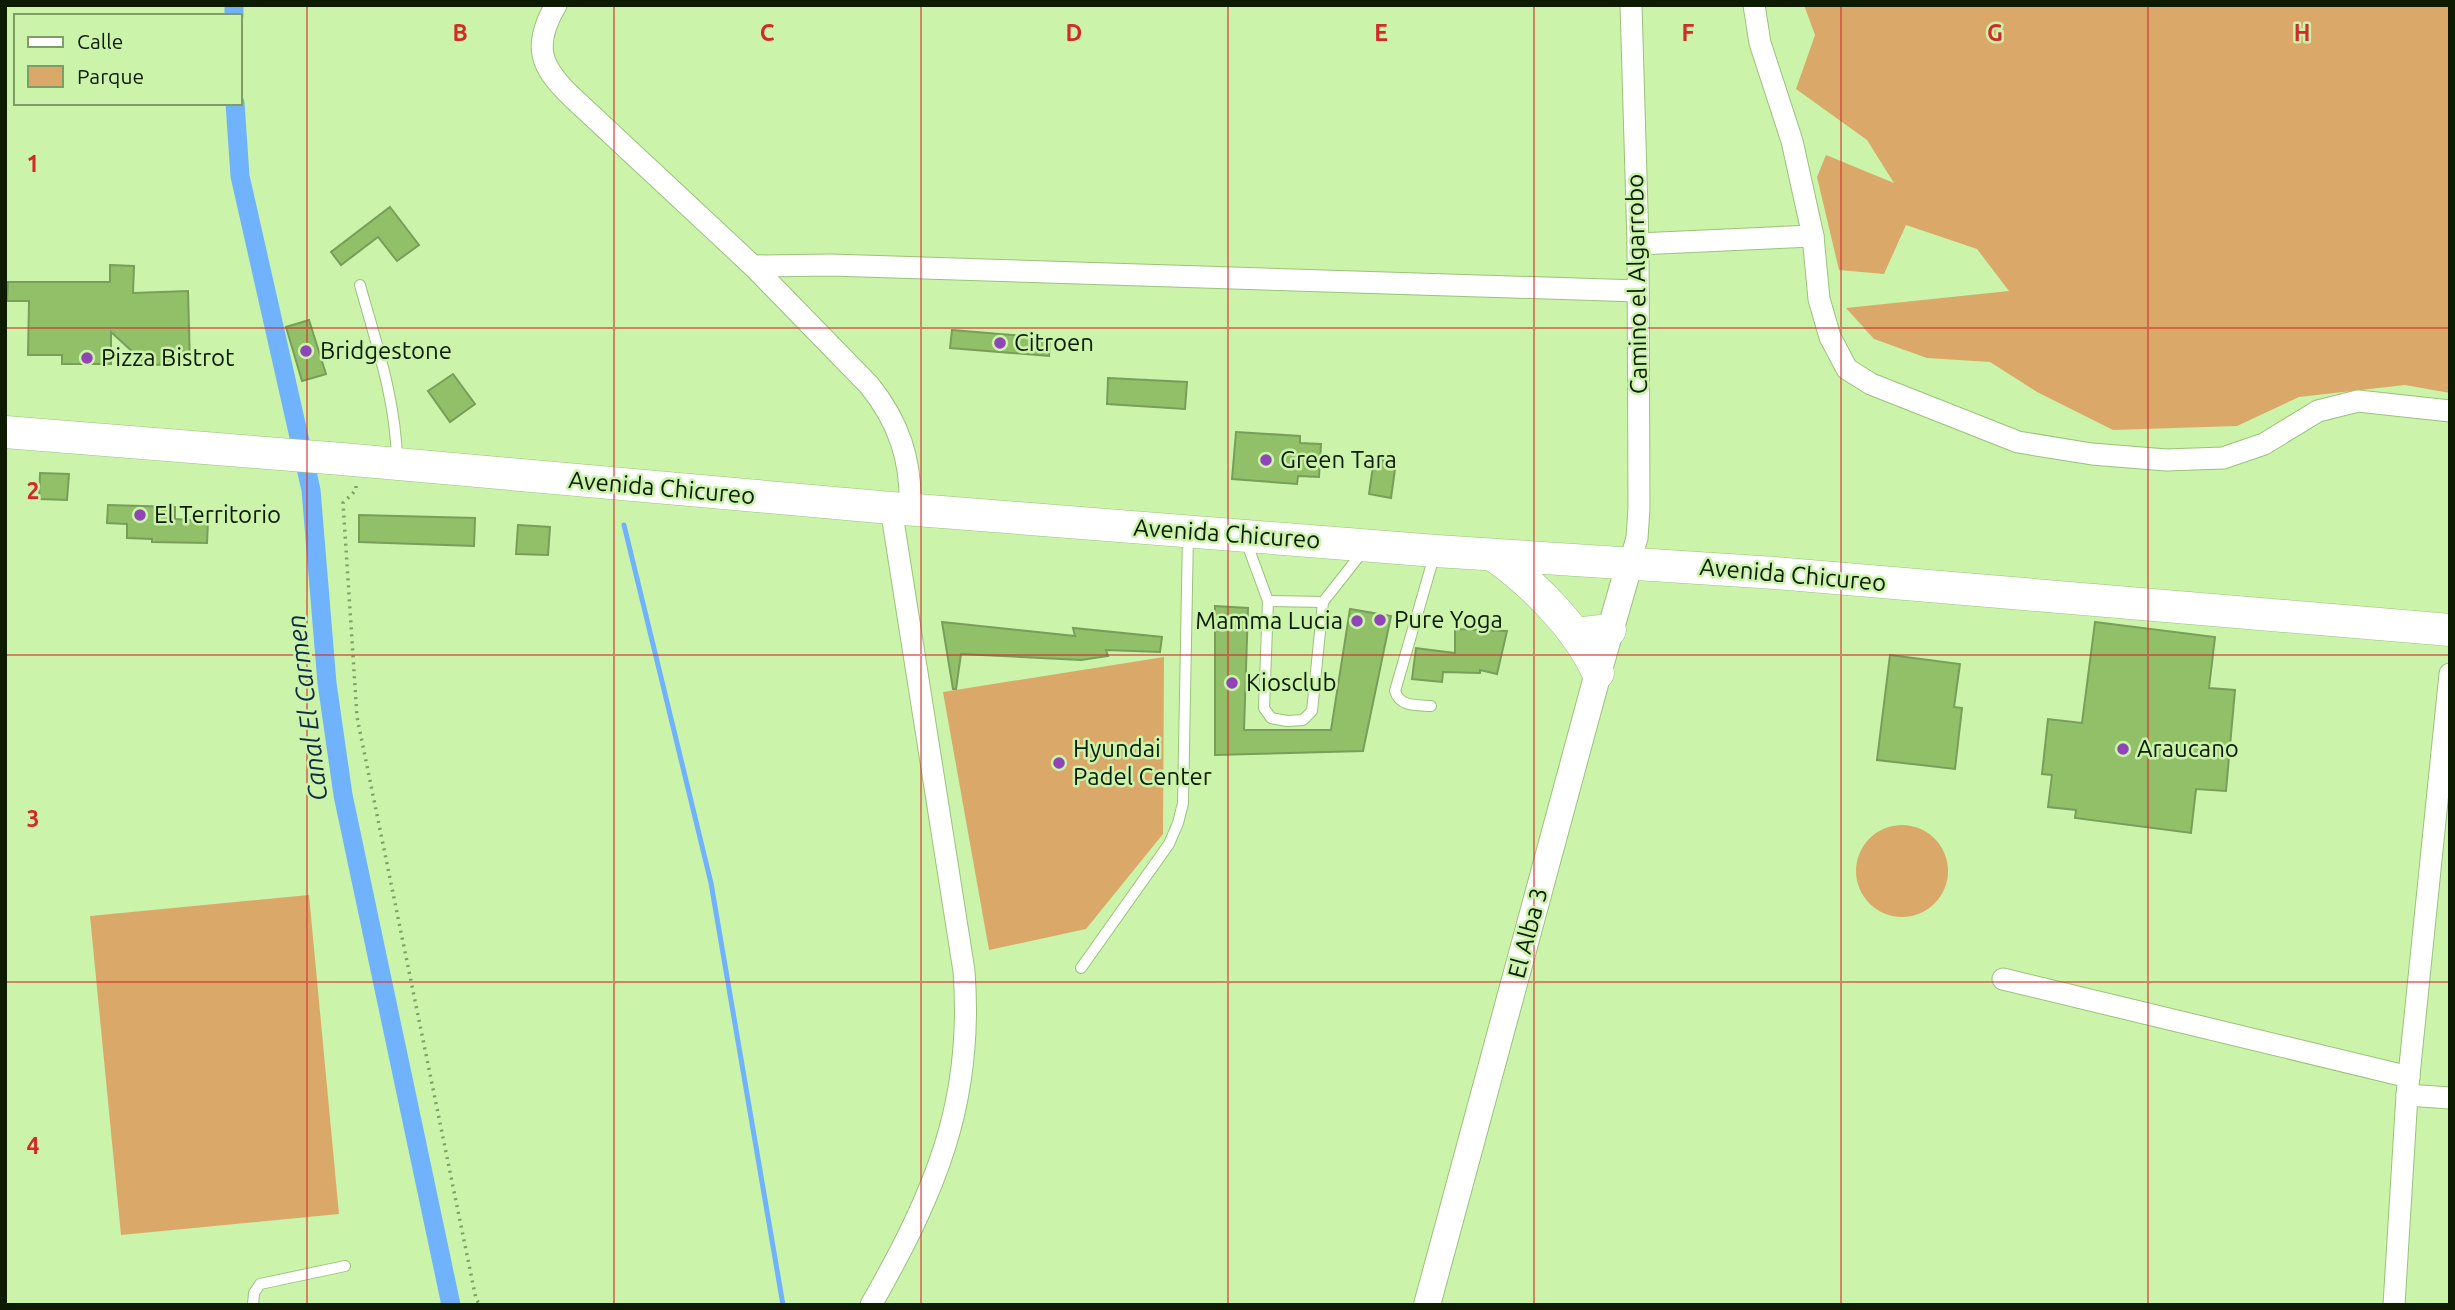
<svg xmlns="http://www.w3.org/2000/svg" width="2455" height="1310" font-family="Ubuntu,sans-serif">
<rect width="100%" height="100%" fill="#cbf4aa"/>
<g fill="#daa96a">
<path d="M1804,5H2450V393L2405,385L2299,397L2237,426L2113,430L2037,392L1990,362L1927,358L1874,339L1846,308L2009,291L1977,249L1906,225L1884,274L1839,270L1817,177L1826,155L1894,183L1867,140L1796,89L1815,35Z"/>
<path d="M1164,657L1163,834L1086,929L989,950L943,692Z"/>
<circle cx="1902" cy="871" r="46"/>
<path d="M309,895L339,1214L121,1235L90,916Z"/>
</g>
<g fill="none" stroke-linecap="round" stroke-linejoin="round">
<path stroke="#70b3fc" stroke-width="5" d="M624,525L711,883L783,1305"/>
<g stroke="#70b3fc" stroke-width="19">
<path d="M234,5V16"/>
<path d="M235,103L240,176L311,490L327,683L343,795L451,1305"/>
</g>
</g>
<g fill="#91c069" stroke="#789e59" stroke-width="2">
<path d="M390,207L419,245L397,261L378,237L341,265L331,252Z"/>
<path d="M110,265L134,266L133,293L188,291L190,364L147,365L111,332V364H62V355H28L29,301H7L8,282H110Z"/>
<path d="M309,320L326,374L302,381L286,327Z"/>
<path d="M952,330L1050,338L1049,356L950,348Z"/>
<path d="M453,374L475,404L450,422L428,391Z"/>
<path d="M1108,378L1187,382L1185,409L1107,404Z"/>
<path d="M1236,432L1300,436V443L1321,444L1319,477L1298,476L1297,484L1232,479Z"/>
<path d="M1374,459L1396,462L1391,498L1369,494Z"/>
<path d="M40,473L69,474L67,500L39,499Z"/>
<path d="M108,505L175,507V519L208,521L207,543L152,542V539L127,538V524L107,523Z"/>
<path d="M359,515L475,518L474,546L359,542Z"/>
<path d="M518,525L550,527L548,555L516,554Z"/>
<path d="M1215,606L1248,608L1244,730H1331L1350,609L1391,616L1363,751L1215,755Z"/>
<path d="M942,622L1075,636L1073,628L1162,637L1160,652L1106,650L1108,656L1081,660L961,654L956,689H953Z"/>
<path d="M2095,622L2215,637L2209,688L2235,690L2226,791L2196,789L2191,833L2075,818L2076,810L2048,807L2052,775L2042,774L2048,719L2082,723Z"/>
<path d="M1455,629L1507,631L1497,674L1480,670V673L1443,672L1442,682L1412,679L1416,648L1455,653Z"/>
<path d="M1890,655L1960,664L1954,707L1962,708L1955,769L1877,760Z"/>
</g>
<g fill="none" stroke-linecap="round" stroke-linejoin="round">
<g stroke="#9ac27b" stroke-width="12">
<g id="service">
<path d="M360,285C376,343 396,400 397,461"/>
<path d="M1246,541L1268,601L1264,708L1271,718L1287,721L1303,720L1312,711L1323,602L1364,550"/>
<path d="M1268,601L1323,602"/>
<path d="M1431,706C1416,705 1400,707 1395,691L1435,553"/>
<path d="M1081,968L1169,844L1178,823L1183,803L1188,534"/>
<path d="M253,1305L254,1293L260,1284L345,1266"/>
</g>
</g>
<g stroke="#9ac27b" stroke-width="23">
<g id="minor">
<path d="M556,5C532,46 540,67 573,98L753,266L869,385C899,422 912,461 910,510"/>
<path d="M1754,5L1760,43L1792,141L1813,236L1819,299L1830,337L1847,369L1871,384L2018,442L2092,454L2166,460L2223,458L2264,444L2318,411L2358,401L2450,411"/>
<path d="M1638,244L1813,236"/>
<path d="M753,266L831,265L1638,291"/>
<path d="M1630,562L1637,538L1639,508L1638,244L1631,5"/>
<path d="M2003,979L2409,1077"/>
<path d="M2407,1095L2450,1098"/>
<path d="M871,1305C935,1192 974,1103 964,971L891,508"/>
<path d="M2394,1305L2407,1095L2450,674"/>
</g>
</g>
<g stroke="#9ac27b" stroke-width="28">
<path id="tertiary" d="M1427,1305L1598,673L1630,562"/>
</g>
<g stroke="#9ac27b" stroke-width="33">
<g id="secondary">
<path d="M5,432L342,459L891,508L1436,551L1775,573L2450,630"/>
<path d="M1493,555C1533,583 1578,628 1598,673"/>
<path d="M1575,634L1610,630"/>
</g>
</g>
<path stroke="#809e67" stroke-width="3.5" stroke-dasharray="2 5" stroke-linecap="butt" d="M356,486V490L343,503L357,717L476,1299L480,1305"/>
<use href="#service" stroke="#fff" stroke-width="10"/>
<use href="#minor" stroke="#fff" stroke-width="21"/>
<use href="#tertiary" stroke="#fff" stroke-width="26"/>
<use href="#secondary" stroke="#fff" stroke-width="32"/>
</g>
<path fill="none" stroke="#d62828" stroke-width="2" stroke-opacity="0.55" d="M307,5V1305M614,5V1305M921,5V1305M1228,5V1305M1534,5V1305M1841,5V1305M2148,5V1305M5,328H2450M5,655H2450M5,982H2450"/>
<g fill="#8f45b7" stroke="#cbf4aa" stroke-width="2.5">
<circle cx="1000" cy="343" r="7"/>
<circle cx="306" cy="351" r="7"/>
<circle cx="87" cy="358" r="7"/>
<circle cx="1266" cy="460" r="7"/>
<circle cx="140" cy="515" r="7"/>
<circle cx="1380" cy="620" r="7"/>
<circle cx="1357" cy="621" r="7"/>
<circle cx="1232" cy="683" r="7"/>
<circle cx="2123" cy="749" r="7"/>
<circle cx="1059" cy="763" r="7"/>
</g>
<g text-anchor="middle" stroke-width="5" stroke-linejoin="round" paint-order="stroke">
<g font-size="24" fill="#0d1b01" stroke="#cbf4aa">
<text transform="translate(1637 284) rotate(-91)" y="8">Camino el Algarrobo</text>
<text transform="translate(662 488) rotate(5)" y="8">Avenida Chicureo</text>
<text transform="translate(1227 534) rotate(4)" y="8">Avenida Chicureo</text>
<text transform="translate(1793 575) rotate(5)" y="8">Avenida Chicureo</text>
<text transform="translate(1528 933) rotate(-75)" y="8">El Alba 3</text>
</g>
<g font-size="24" fill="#0d1b01" stroke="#cbf4aa" text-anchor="start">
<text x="1014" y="351">Citroen</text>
<text x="320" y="359">Bridgestone</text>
<text x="101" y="366">Pizza Bistrot</text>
<text x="1280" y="468">Green Tara</text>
<text x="154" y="523">El Territorio</text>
<text x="1394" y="628">Pure Yoga</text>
<text x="1343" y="629" text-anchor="end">Mamma Lucia</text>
<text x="1246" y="691">Kiosclub</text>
<text x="1073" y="757">Hyundai<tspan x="1073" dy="28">Padel Center</tspan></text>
<text x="2137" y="757">Araucano</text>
</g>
<g font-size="26" font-style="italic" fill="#102b48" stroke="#cbf4aa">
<text transform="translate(307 708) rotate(-97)" y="9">Canal El Carmen</text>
</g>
</g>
<g font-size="23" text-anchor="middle" font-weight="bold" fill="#d62828" stroke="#cbf4aa" stroke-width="5" stroke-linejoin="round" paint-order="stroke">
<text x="460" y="41">B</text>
<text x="767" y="41">C</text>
<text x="1074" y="41">D</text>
<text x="1381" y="41">E</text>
<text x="1688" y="41">F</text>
<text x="1995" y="41">G</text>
<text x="2302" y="41">H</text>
<text x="33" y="172">1</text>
<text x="33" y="499">2</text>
<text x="33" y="827">3</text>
<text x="33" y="1154">4</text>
</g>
<rect width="2455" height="1310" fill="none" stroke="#0d1b01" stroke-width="14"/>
<rect x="14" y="14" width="228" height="91" fill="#cbf4aa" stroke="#7f9d66" stroke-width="2"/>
<rect x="28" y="37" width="35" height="10" fill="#ffffff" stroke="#7f9d66" stroke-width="2"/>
<text x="77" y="49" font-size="21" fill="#0d1b01">Calle</text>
<rect x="28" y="66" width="35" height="21" fill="#daa96a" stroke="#7f9d66" stroke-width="2"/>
<text x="77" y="84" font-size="21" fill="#0d1b01">Parque</text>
</svg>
